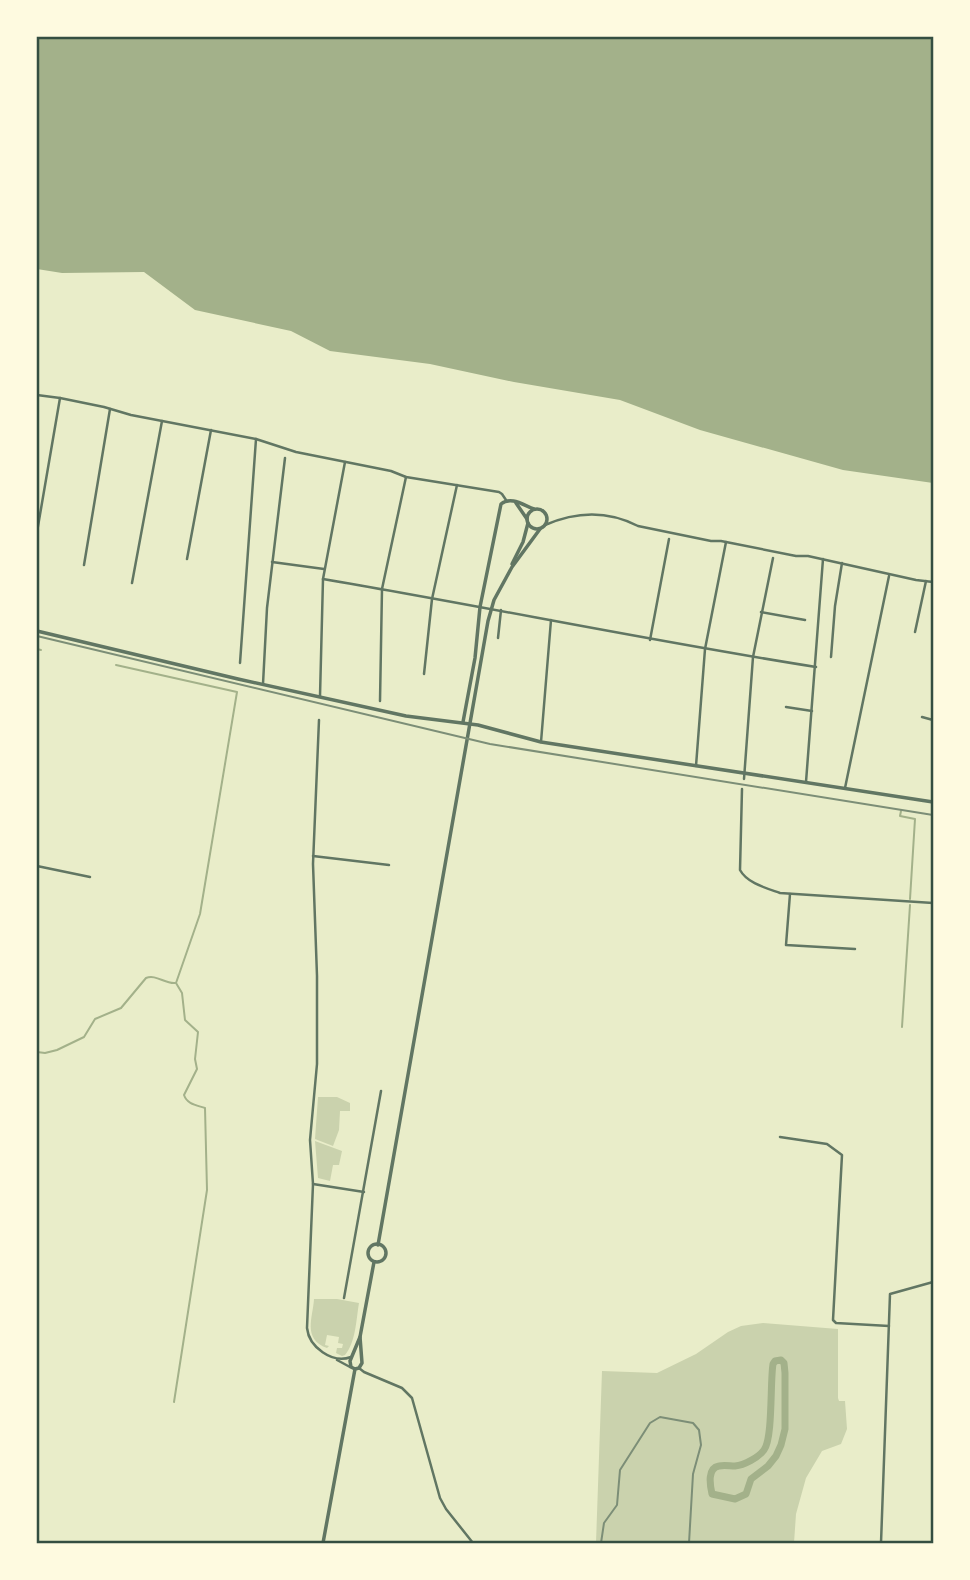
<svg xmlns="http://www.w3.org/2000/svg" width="970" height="1580" font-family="'Asap Condensed',sans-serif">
<rect width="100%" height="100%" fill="#e9edc9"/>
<g fill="#cad2ad">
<path d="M318,1097H337L350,1103V1111H340L339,1130L333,1146L315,1139Z"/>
<path d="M315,1141L342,1151L339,1165H333L330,1181L318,1178Z"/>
<path d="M314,1299H337L359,1303C356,1320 356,1342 345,1355L342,1356L336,1353L337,1348H342L343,1344L338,1343L339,1337L327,1335L325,1345L329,1346L327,1348C302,1339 313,1317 314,1299Z"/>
<path d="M763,1323L838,1329V1398L839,1401H845L847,1429L841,1444L822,1451L806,1478L796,1514L794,1543H596L602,1371L657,1373L696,1354L728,1332L741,1326Z"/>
</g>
<path fill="#a3b18a" d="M37,37H933V483L843,470L700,430L620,400L514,382L430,364L330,351L291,331L195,310L144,272L62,273L37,269Z"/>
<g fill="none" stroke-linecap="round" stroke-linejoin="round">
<g stroke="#a3b18a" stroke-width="2">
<path d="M37,649L41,650"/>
<path d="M116,665L237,692L200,914L176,983L182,993L185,1020L198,1032L195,1059L197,1069L184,1095C187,1104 196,1105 205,1108L207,1190L174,1402"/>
<path d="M901,811L900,816L915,819L910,899"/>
<path d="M902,1027L910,905"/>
<path d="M37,1052L45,1053L57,1050L84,1037L95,1019L121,1008L146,978C156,974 165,984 175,983"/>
</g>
<path stroke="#a3b18a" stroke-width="7" d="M781,1360L784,1363L785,1373V1429L781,1445L776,1456L768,1466L751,1479L746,1494L735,1499L712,1494C710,1485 707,1468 719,1466C724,1465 730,1466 735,1466C744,1465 758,1458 764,1450C773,1438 770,1382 773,1364L775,1361Z"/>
<g stroke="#617663" stroke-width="2.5">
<path d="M37,395L60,398L104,407L131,415L256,439L296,452L391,471L406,477L499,492L502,494L506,500"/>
<path d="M545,525C577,511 607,510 638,526L711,541H721L796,556H808L916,580L933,582"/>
<path d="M37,532L60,398"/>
<path d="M187,559L211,430"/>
<path d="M272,562L324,569"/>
<path d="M84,565L110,409"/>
<path d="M323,579C488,607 651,641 816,667"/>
<path d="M132,583L162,421"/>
<path d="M761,612L805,620"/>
<path d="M915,632L926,581"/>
<path d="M498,638L501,610"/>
<path d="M650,640L669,539"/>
<path d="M831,657L835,606L842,563"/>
<path d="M240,663L256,439"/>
<path d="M424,674L432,599L457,485"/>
<path d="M263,684L267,608L285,458"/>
<path d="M320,696L323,579L345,462"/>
<path d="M380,701L382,589L406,477"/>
<path d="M786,707L812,711"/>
<path d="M922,717L933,720"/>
<path d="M319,720L313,864L317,976V1064L310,1140L313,1184L307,1328C309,1347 332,1364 351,1357"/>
<path d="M541,742L551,620"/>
<path d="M696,766L705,649L726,542"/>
<path d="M744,779L753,657L773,558"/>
<path d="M806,782L823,559"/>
<path d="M845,788L889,576"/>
<path d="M742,789L740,870C747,883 766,888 780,893L933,903"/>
<path d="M313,856L389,865"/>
<path d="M37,866L90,877"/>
<path d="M790,894L786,945L855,949"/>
<path d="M780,1137L827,1144L842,1155L833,1320L836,1323L889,1326"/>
<path d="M313,1184L364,1192"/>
<path d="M344,1298L381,1091"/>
<path d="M337,1360L350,1367"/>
<path d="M359,1368L364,1372L402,1388L412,1398L440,1498L446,1509L473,1543"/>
<path d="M881,1543L890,1294L933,1282"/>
</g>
<g stroke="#617663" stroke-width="3.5">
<path d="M516,503L527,519"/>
<circle cx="537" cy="519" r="10"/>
<path d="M512,564L523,542L528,523"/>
<path d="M37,631L238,679L406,716L478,725L541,742L933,802"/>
<path d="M463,722L475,658L480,607L501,504C511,496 523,505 534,509"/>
<circle cx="377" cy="1253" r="9"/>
<path d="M378,1245L488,621L494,600L512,567L540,529"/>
<path d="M355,1369L351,1367L350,1361L360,1337L374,1262"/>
<path d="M323,1543L355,1369L359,1368L362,1363L360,1337"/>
</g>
<g stroke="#7c8e77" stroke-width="2">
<path d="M37,636L490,744L933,815"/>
<path d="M601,1543L604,1523L617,1505L620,1470L650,1423L660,1417L693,1423L699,1430L701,1445L693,1474L689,1543"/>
</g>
</g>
<rect width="970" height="1580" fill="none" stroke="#fefae0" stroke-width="77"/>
<rect x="38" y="38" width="894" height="1504" fill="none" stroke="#344e41" stroke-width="2.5"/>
</svg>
